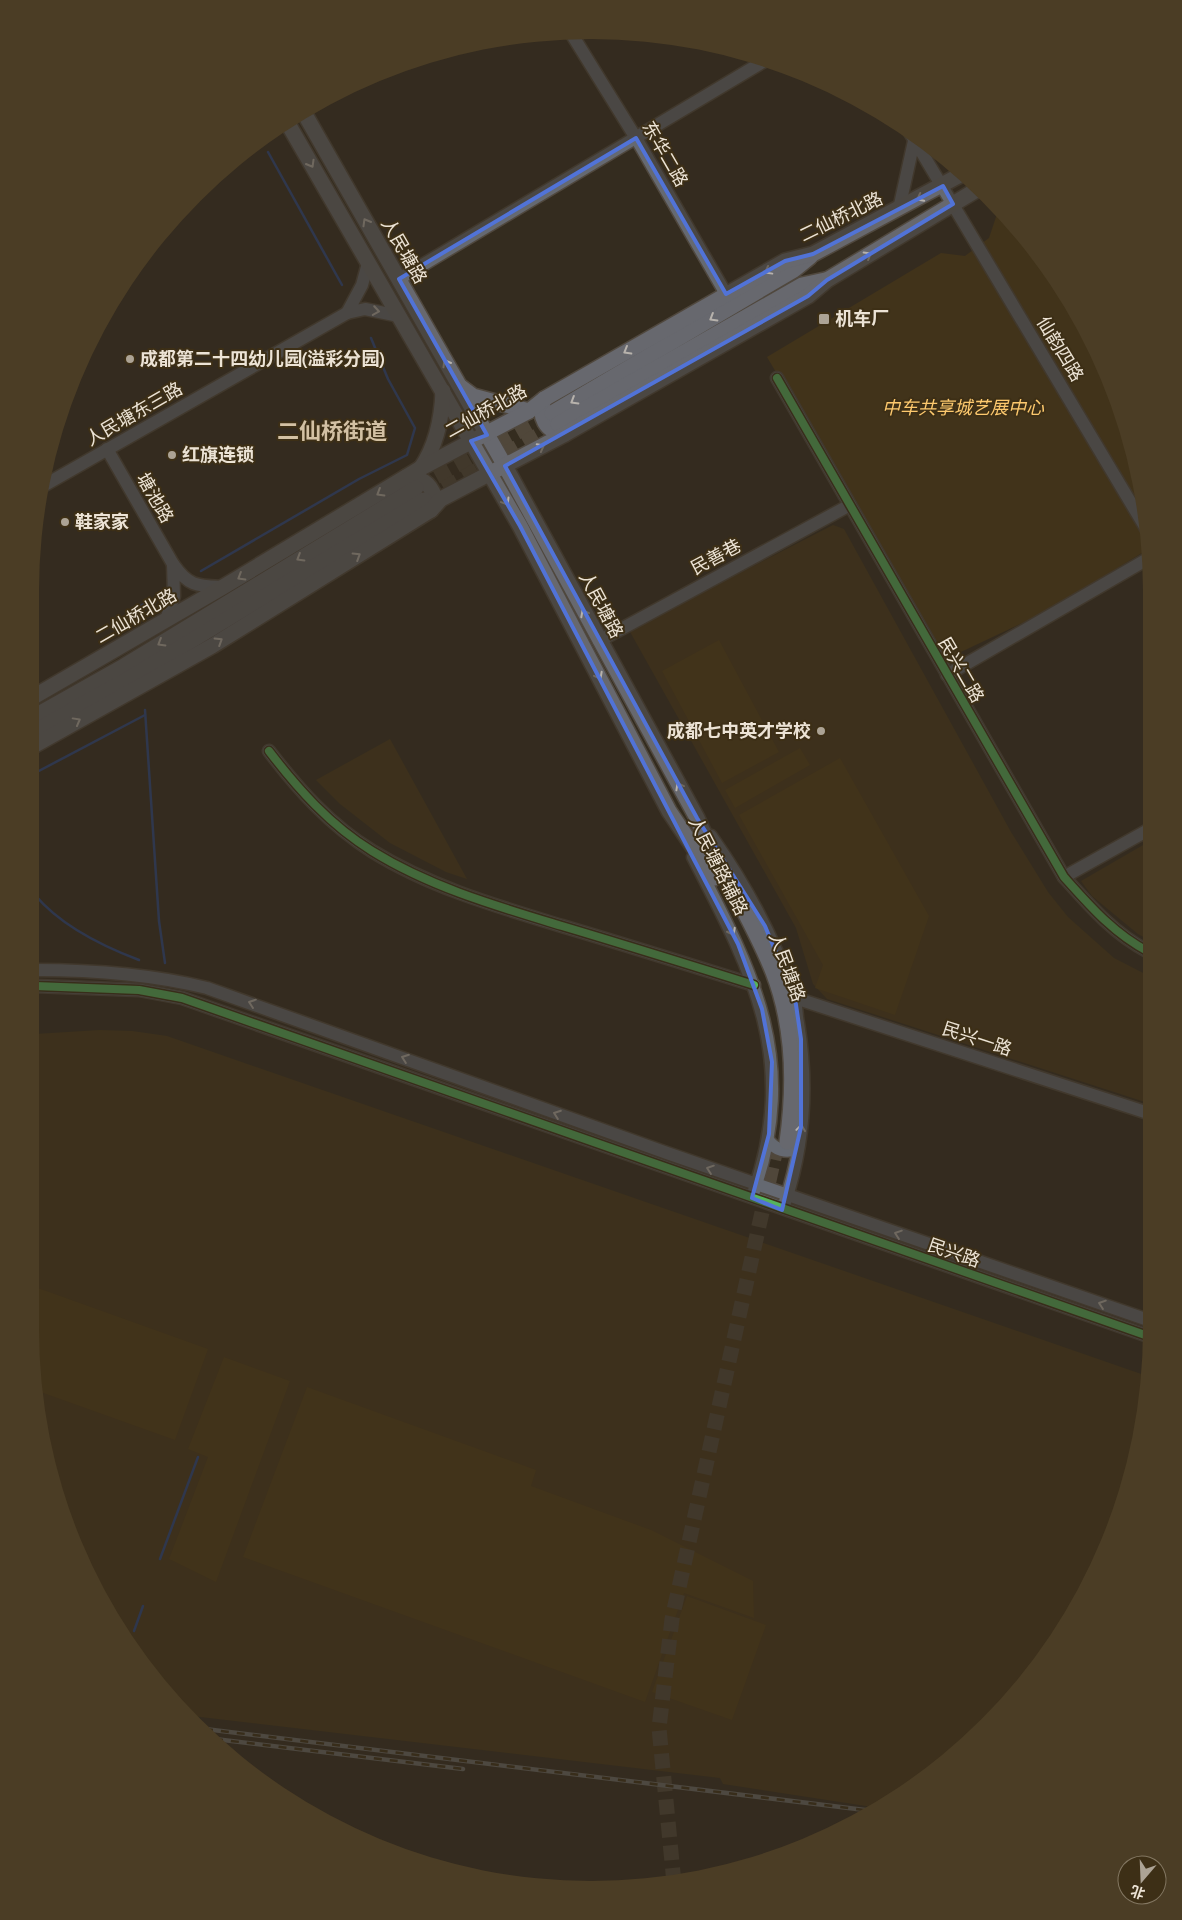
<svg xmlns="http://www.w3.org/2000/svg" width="1182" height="1920" font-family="'Zilla Slab','Noto Sans SC',serif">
<rect width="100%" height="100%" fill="#342c1f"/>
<g fill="#473619">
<path d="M833,525L844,529L1011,832L1048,892L1068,917L1114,958L1149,976L1148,1103L827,999L813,984L796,928L629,630Z"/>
<path d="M390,739L467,879L446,872L390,843L340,804L316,780Z"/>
<path d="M1150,841L1149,940L1138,934L1092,896L1081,881Z"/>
<path d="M100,1030L132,1031L167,1036L1147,1376V1402L1109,1543L1036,1670L932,1774L879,1808L723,1784L720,1778L192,1716L146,1670L88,1577L60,1509L35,1403V1034Z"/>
</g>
<g fill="#513c15">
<path d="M999,208L1013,221L1077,311L1133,446L1150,548L1048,611L946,659L767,357L941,253L965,256L989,238Z"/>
<path d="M719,640L779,752L722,783L662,671Z"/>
<path d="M800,748L810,765L735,808L725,790Z"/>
<path d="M840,758L929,916L895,1015L815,988L823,965L739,815Z"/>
<path d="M35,1287L208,1349L175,1440L35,1390Z"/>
<path d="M224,1357L290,1381L216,1582L169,1559L208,1457L188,1449Z"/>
<path d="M307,1387L536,1470L531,1486L651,1530L753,1581L754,1618L684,1593L645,1702L243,1557Z"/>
<path d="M687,1596L766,1625L732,1720L652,1692Z"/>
</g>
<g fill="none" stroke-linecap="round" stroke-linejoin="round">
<g stroke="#284585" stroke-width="2.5">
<path d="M268,152L342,285"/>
<path d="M201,571L359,479L407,455L415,428L388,379L371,338"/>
<path d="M140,612V606L152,600"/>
<path d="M145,710L159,921L165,963"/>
<path d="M35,773L145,715"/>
<path d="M35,895C61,926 102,946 139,960"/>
<path d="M160,1559L198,1457"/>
<path d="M134,1631L143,1606"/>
</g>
<g stroke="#50473a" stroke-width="15" stroke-dasharray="15 8" stroke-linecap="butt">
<path d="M416,488L552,413"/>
<path d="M424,500L558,424"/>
<path d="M674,1883L659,1728L672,1619L778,1140"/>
</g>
<g stroke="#50483e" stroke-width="15">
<g id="minor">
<path d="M571,33L636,138L726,294"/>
<path d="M909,131L1147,530"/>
<path d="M899,209L914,141L930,144"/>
<path d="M368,263L362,285L347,313L365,309L399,316"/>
<path d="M399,279L766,60"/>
<path d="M777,378L1064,877C1089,905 1114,934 1149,952"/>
<path d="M107,449L173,564"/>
<path d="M43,486L347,313"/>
<path d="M166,620L174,596L173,564C189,587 198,586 223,587"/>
<path d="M599,641L850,505"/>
<path d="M947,675L1151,557"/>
<path d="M269,751C298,789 330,825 372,851C430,887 496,906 562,926C626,945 690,965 754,985"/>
<path d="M711,836C745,884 775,940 794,997C797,1005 796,1015 798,1023C808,1083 804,1145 785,1202"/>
<path d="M693,857C753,973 799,1058 754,1191"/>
<path d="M1064,877L1150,829"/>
<path d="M35,970C93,970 150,974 207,988L667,1153L1148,1320"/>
<path d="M35,986L139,990L182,998L1148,1336"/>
<path d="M795,998L1148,1113"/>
<path d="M768,1140C775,1150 787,1154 798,1148"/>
</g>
</g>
<g stroke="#50483e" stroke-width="18">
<g id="major">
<path d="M303,111L505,466L697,818C720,871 752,919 773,972C794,1026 795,1086 787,1142"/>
<path d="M287,122L520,526L669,811L714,878"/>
<path d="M461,387L473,396L529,411"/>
<path d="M544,399C538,416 545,432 565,434"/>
<path d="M552,413L794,270L810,257"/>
<path d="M558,424L802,285L825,280"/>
<path d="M421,468C436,446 442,417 443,391"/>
<path d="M406,477C422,478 429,482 435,497L431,510"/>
<path d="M35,696L223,587L421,468L529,411L544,399L785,261L813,254L962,174"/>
<path d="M35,716L124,666L416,488"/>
<path d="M35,731L133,676L424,500"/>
<path d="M35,745L212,646L431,510L441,499L565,434L808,296L827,280L978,189"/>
</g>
</g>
<use href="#minor" stroke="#656971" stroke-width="12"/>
<use href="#major" stroke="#67686e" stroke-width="15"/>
<g stroke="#6b6a68" stroke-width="4.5">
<g id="rail">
<path d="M205,1729L873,1811"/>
<path d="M215,1739L463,1769"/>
</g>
</g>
<use href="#rail" stroke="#3d2f16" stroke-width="2.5" stroke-dasharray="8" stroke-linecap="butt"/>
<g stroke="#3d2f16" stroke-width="11">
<g id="cycleway">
<path d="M777,378L1064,877C1089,905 1114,934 1149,952"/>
<path d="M269,751C298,789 330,825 372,851C430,887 496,906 562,926C626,945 690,965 754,985"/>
<path d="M35,986L139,990L182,998L1148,1336"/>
</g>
</g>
<use href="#cycleway" stroke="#56b35d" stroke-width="8"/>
</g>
<defs><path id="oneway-chevron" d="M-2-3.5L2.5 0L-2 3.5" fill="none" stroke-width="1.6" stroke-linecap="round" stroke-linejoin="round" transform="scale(1.25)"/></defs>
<g stroke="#b7b2ac">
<use href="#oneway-chevron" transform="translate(311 164) rotate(60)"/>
<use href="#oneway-chevron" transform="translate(920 198) rotate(153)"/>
<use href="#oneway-chevron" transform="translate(366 222) rotate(-120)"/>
<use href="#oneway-chevron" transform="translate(868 255) rotate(-31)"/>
<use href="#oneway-chevron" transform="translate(768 271) rotate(151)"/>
<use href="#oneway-chevron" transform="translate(713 318) rotate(149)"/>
<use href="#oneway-chevron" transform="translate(627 351) rotate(150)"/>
<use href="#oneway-chevron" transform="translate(446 363) rotate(-120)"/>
<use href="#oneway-chevron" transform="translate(574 401) rotate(149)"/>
<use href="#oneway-chevron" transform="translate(541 447) rotate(-28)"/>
<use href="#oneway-chevron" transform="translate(380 493) rotate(149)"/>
<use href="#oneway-chevron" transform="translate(506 502) rotate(59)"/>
<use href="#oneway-chevron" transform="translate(357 556) rotate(-32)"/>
<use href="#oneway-chevron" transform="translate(300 558) rotate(149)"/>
<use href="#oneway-chevron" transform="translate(241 577) rotate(149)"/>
<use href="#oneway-chevron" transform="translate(584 613) rotate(-118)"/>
<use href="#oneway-chevron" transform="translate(219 641) rotate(-32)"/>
<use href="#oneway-chevron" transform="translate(161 643) rotate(149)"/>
<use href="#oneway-chevron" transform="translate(599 676) rotate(62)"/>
<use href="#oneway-chevron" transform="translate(77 721) rotate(-29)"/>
<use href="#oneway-chevron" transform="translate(679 786) rotate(-119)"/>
</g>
<g stroke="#b6b2ad">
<use href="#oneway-chevron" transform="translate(376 311) rotate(9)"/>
<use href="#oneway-chevron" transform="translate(732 932) rotate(63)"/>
<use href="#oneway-chevron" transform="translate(252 1003) rotate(-161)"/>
<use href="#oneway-chevron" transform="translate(405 1058) rotate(-160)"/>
<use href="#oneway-chevron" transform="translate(557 1114) rotate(-160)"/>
<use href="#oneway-chevron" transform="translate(801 1128) rotate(-82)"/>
<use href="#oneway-chevron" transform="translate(710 1169) rotate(-161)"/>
<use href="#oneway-chevron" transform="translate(898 1234) rotate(-161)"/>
<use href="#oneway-chevron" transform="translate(1102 1304) rotate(-161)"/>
</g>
<path d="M0 0H1182V1920H0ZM636,138L726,294L785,261L813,254L943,186L953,204L827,280L808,296L505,466L697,818L765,926L795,998L801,1039V1127L782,1210L752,1198L769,1134L772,1062L762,1009L738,944L520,526L471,441L487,435L399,279Z" fill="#342c1f" fill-opacity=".55" fill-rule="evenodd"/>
<path fill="none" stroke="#5173d7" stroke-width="4" stroke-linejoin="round" d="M636,138L726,294L785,261L813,254L943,186L953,204L827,280L808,296L505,466L697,818L765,926L795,998L801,1039V1127L782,1210L752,1198L769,1134L772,1062L762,1009L738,944L520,526L471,441L487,435L399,279Z"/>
<g fill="#aca395" stroke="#3d2f16" stroke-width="2">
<rect x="818" y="313" width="12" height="12" rx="2.5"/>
<circle cx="130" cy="359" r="5"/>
<circle cx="172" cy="455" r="5"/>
<circle cx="65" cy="522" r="5"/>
<circle cx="821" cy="731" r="5"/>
</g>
<g text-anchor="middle" stroke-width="4" stroke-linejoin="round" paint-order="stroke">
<g font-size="18" fill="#ece3d5" stroke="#3d2f16">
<text transform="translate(665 154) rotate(60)" y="6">东华二路</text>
<text transform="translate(841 217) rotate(-26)" y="6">二仙桥北路</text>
<text transform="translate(404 251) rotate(60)" y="6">人民塘路</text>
<text transform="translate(1060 349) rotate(59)" y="6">仙韵四路</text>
<text transform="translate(486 411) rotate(-29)" y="6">二仙桥北路</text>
<text transform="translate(134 414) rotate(-30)" y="6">人民塘东三路</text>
<text transform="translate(155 498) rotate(60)" y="6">塘池路</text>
<text transform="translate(716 557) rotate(-28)" y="6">民善巷</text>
<text transform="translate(601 605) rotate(62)" y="6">人民塘路</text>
<text transform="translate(136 616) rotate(-30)" y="6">二仙桥北路</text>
<text transform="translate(961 670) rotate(60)" y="6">民兴二路</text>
<text transform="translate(718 866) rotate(63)" y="6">人民塘路辅路</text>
<text transform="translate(787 967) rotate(70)" y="6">人民塘路</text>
<text transform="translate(977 1039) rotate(18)" y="6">民兴一路</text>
<text transform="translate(954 1253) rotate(19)" y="6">民兴路</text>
</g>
<g font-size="18" font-weight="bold" fill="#ece3d5" stroke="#3d2f16" text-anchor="start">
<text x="835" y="325">机车厂</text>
<text x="140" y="365">成都第二十四幼儿园(溢彩分园)</text>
<text x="182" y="461">红旗连锁</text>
<text x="75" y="528">鞋家家</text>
<text x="811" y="737" text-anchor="end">成都七中英才学校</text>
</g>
<g font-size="18" font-style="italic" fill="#fdc96e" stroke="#3d2f16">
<text x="963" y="414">中车共享城艺展中心</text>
</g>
<g font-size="22" font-weight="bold" fill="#d3c1a4" stroke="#3d2f16">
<text x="332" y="439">二仙桥街道</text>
</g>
</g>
<path d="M0 0H1182V1920H0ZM591 39H591A552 552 0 0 1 1143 591V1329A552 552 0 0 1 591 1881H591A552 552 0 0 1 39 1329V591A552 552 0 0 1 591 39Z" fill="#4b3d25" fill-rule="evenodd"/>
<g transform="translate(1142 1880) rotate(199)"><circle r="24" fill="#3d2f16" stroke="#837762"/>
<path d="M0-4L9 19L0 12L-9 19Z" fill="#aca395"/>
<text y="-8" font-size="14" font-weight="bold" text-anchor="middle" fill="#ece3d5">北</text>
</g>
</svg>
